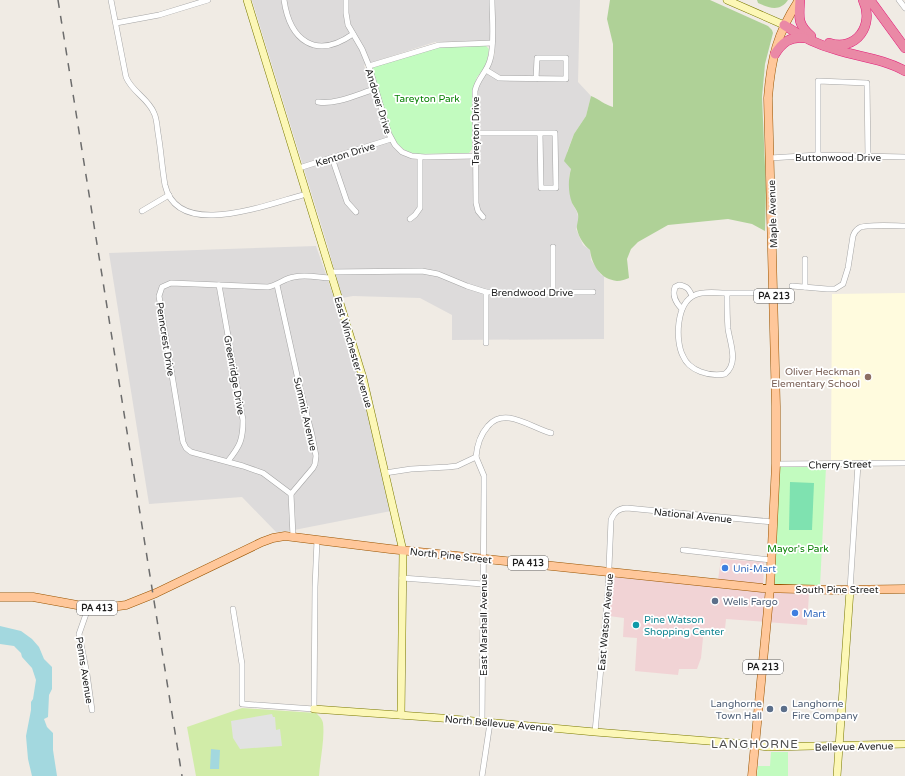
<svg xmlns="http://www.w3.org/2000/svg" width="905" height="776" font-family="'Varela Round',sans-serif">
<rect width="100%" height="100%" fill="#f0ebe4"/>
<g fill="#dddbdb" fill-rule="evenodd">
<path d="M252,0H580L578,82L591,96L586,116L574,134L567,152L571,169L569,177L572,203L577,212L579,221L576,229L583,245L590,250L591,260L601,275L604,276V339L452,340V315L420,298L353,296L342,298L328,247ZM494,40L495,54L491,65L480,82L477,94L478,159L416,160L403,155L393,147L386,133L364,65L435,42Z"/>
<path d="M316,246L350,343L361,380L391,511L289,531L276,532L242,497L149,504L109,253Z"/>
</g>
<path fill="#f1d3d5" d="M721,559L764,562L763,592L809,594L807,625L726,619L725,629L704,628L701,658L697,669H679L678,675L635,671L637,638L623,637L624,618L609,616L613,577L717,587Z"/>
<path fill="#fffbde" d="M905,293V460H831L832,294Z"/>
<path fill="#d1eca8" d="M242,708L316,713C319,716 322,718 323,723C325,738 320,760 319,776H196L187,727Z"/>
<g fill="#afd197">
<path d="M610,0H710L768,26L772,30L773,33L765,64L762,97L766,190L765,231L752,224L728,219L668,225L638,242L631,249L627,259L629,278C626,279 621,281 617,281C600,279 592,265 590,250C584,245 579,238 577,229C576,225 579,221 578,214C577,210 574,207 572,203C568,192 568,180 571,169L564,161L574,134L586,116L591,96C599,99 605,105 613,107V44L607,19Z"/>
<path d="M757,0H788C780,12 769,8 758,3Z"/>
</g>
<g fill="#c2fbbf">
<path d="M485,45L489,49L486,66L477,77L472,92V149L469,153L417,154C405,152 399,147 393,137L373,73V68L375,66L439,47Z"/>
<path d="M779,467H826L820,586L773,584Z"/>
<path d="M771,752H788V776H757L758,766H770Z"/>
</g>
<path fill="#7fe2b0" d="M790,482L814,483L812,530H789Z"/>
<path fill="#e2e2e2" d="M272,714L273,717H275L276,730L280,729L282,746L240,749L233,738L231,721Z"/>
<g fill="#a3d8df">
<path d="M0,626L21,631L32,639L39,647L44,659L52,667V689L49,695L48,717L44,719L47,727L53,733V750L57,776H32L28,759L26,736L31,710V702L33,699L36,680L32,668L22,657L21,653L14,646L0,644Z"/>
<path d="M211,749L220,750L219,769H210Z"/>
</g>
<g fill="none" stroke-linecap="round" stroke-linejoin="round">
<g stroke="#a5a5a5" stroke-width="6">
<g id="street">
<path d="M111,0L126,77C132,92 148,98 154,113C157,119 157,127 158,133C161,150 162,168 165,185C178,242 272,202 307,194"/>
<path d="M284,0C290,41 316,60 353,34"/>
<path d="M346,0V13L348,25L362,49L369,66L389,134L395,145L402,152L412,156L425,157L475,156"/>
<path d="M899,0L905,8"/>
<path d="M116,23L159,15L208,0"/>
<path d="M369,66L439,45L492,43"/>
<path d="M486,70L499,78L566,79V58H537L536,79"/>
<path d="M318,102C336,105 358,94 375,89"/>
<path d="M475,133H555L556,188H541L540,134"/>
<path d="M818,155V81L867,83L868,157"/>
<path d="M332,158L347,202L356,212"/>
<path d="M770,158L818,155L905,157"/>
<path d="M299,168L391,139"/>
<path d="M142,211L169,195"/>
<path d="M483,217L478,211L476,203L475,91C477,79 487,72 490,60C495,45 492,17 492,0"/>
<path d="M410,219L415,215L420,208V157"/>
<path d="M805,259V287"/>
<path d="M331,272L422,271L438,274L467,286L486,292H593"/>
<path d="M219,285L243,420C243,440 240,446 228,461"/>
<path d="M277,285L299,384L312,435L316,456L315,464L313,468L291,494L293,536"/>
<path d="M792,286L827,289H835L843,284L848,268L853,236C854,233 856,230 859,228C865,224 895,226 905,226"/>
<path d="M553,292V247"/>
<path d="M727,293C727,305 727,317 728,329C730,343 739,363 725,374C710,377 689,371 683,356C675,341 676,303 695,295C703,291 716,293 725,293C741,293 758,293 774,293"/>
<path d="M682,309C676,303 672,295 675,287L679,285C687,286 689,289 692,296"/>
<path d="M486,343V292"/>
<path d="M476,457L484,476V489L482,722"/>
<path d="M776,464L905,463"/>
<path d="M385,473L411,469L448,467L457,466L476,457C477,445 480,435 488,426C505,406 531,428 551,433"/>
<path d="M291,494L263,473L243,466L191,452L186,448L183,442L159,296L162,287L171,283L268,287C278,285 285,278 294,277C307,274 320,278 333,278"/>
<path d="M683,550L771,560"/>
<path d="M402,578L483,584"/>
<path d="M850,590L858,464"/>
<path d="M88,607L86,614L79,634L87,674L92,710"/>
<path d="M233,609L242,664V704L314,709L315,587L317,540"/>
<path d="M595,732L608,591L611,520C614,512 619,508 627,508L773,522"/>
<path d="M482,776L490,723"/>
</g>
</g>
<g stroke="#7a7901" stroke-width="8">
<g id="secondary">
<path d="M247,0L363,378L403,551L401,715"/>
<path d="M727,0L784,25"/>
<path d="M314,709L441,718L595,732L734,743L768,747L905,744"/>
<path d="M837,776L850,590"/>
</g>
</g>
<g stroke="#995400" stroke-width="9">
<g id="primary">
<path d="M0,597H33L88,607L104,608L126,605L156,593L262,542L273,538L285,536L390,549L762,588L834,590L905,589"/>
<path d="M752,776L770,588L776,464V406L768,98C771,59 777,33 799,0"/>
</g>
</g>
<g stroke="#e11d78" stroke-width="10">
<g id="highway">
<path d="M800,0C799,17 797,24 811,36"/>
<path d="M870,0L905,48"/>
<path d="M784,25C800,36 818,45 837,50C860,57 884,59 905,71"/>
<path d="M829,43C856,52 875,25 863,0"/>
<path d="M775,54C782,43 790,36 804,38"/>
</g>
</g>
<use href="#street" stroke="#fff" stroke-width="5"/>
<use href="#secondary" stroke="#fcf7b6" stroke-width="7"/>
<use href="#primary" stroke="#ffc79a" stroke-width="8"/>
<use href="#highway" stroke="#ea89a6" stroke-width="9"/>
<path stroke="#6c6c6c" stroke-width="1.5" stroke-dasharray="8 8" stroke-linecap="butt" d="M58,0L182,776"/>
</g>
<circle fill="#8d6e63" stroke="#fff" stroke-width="1.5" cx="868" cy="377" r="4"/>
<g fill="#3f7fe0" stroke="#fff" stroke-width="1.5">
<circle cx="725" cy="568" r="4"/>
<circle cx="795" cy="613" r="4"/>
</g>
<g fill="#5c6f8a" stroke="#fff" stroke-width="1.5">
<circle cx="715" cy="601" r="4"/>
<circle cx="770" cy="709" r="4"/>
<circle cx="784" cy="709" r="4"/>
</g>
<circle fill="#0f9aa8" stroke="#fff" stroke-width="1.5" cx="636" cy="625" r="4"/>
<g text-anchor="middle" stroke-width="3.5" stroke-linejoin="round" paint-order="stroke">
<g fill="#fff" stroke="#626262" stroke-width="1">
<rect x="754" y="289" width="40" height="14" rx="3"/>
<rect x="508" y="556" width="40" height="14" rx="3"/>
<rect x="77" y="601" width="40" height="14" rx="3"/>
<rect x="743" y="660" width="40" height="14" rx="3"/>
</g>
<g font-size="9" font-weight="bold" fill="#1e1e1e">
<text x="774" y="299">PA 213</text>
<text x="528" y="566">PA 413</text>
<text x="97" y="611">PA 413</text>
<text x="763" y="670">PA 213</text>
</g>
<g font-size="10" fill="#0b8207" stroke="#fff">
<text x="427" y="102">Tareyton Park</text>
<text x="798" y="552">Mayor's Park</text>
</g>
<g font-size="10" fill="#1e1e1e" stroke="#fff">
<text transform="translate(379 101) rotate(73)" y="4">Andover Drive</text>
<text transform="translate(475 131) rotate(-90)" y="4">Tareyton Drive</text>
<text transform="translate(345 154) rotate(-17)" y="4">Kenton Drive</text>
<text x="838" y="161">Buttonwood Drive</text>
<text transform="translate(772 214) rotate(-92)" y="4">Maple Avenue</text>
<text x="532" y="296">Brendwood Drive</text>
<text transform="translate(166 339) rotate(81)" y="4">Penncrest Drive</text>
<text transform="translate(354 352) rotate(74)" y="4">East Winchester Avenue</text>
<text transform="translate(235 375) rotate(80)" y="4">Greenridge Drive</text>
<text transform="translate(306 414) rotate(77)" y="4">Summit Avenue</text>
<text transform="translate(840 464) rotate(-1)" y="4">Cherry Street</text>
<text transform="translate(693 515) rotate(6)" y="4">National Avenue</text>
<text transform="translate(451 555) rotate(6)" y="4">North Pine Street</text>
<text x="837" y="593">South Pine Street</text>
<text transform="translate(605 622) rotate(-85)" y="4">East Watson Avenue</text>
<text transform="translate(483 625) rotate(-90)" y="4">East Marshall Avenue</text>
<text transform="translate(85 670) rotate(81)" y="4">Penns Avenue</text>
<text transform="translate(499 723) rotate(5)" y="4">North Bellevue Avenue</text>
<text transform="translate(854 746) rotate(-1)" y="4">Bellevue Avenue</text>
</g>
<g font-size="10" fill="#785e54" stroke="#fff" text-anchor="end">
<text x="860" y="375">Oliver Heckman<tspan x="860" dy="12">Elementary School</tspan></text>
</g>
<g font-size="10" fill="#366cbe" stroke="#fff" text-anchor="start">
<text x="733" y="572">Uni-Mart</text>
<text x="803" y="617">Mart</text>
</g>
<g font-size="10" fill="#4e5e75" stroke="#fff" text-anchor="start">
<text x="723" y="605">Wells Fargo</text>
<text x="762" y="707" text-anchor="end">Langhorne<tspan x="762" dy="12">Town Hall</tspan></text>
<text x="792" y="707">Langhorne<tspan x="792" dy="12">Fire Company</tspan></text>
</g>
<g font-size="10" fill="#0d838f" stroke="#fff" text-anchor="start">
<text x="644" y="623">Pine Watson<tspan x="644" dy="12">Shopping Center</tspan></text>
</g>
<g font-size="12" letter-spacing="1" fill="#515151" stroke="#fff">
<text x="755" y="748">LANGHORNE</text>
</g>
</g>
</svg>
